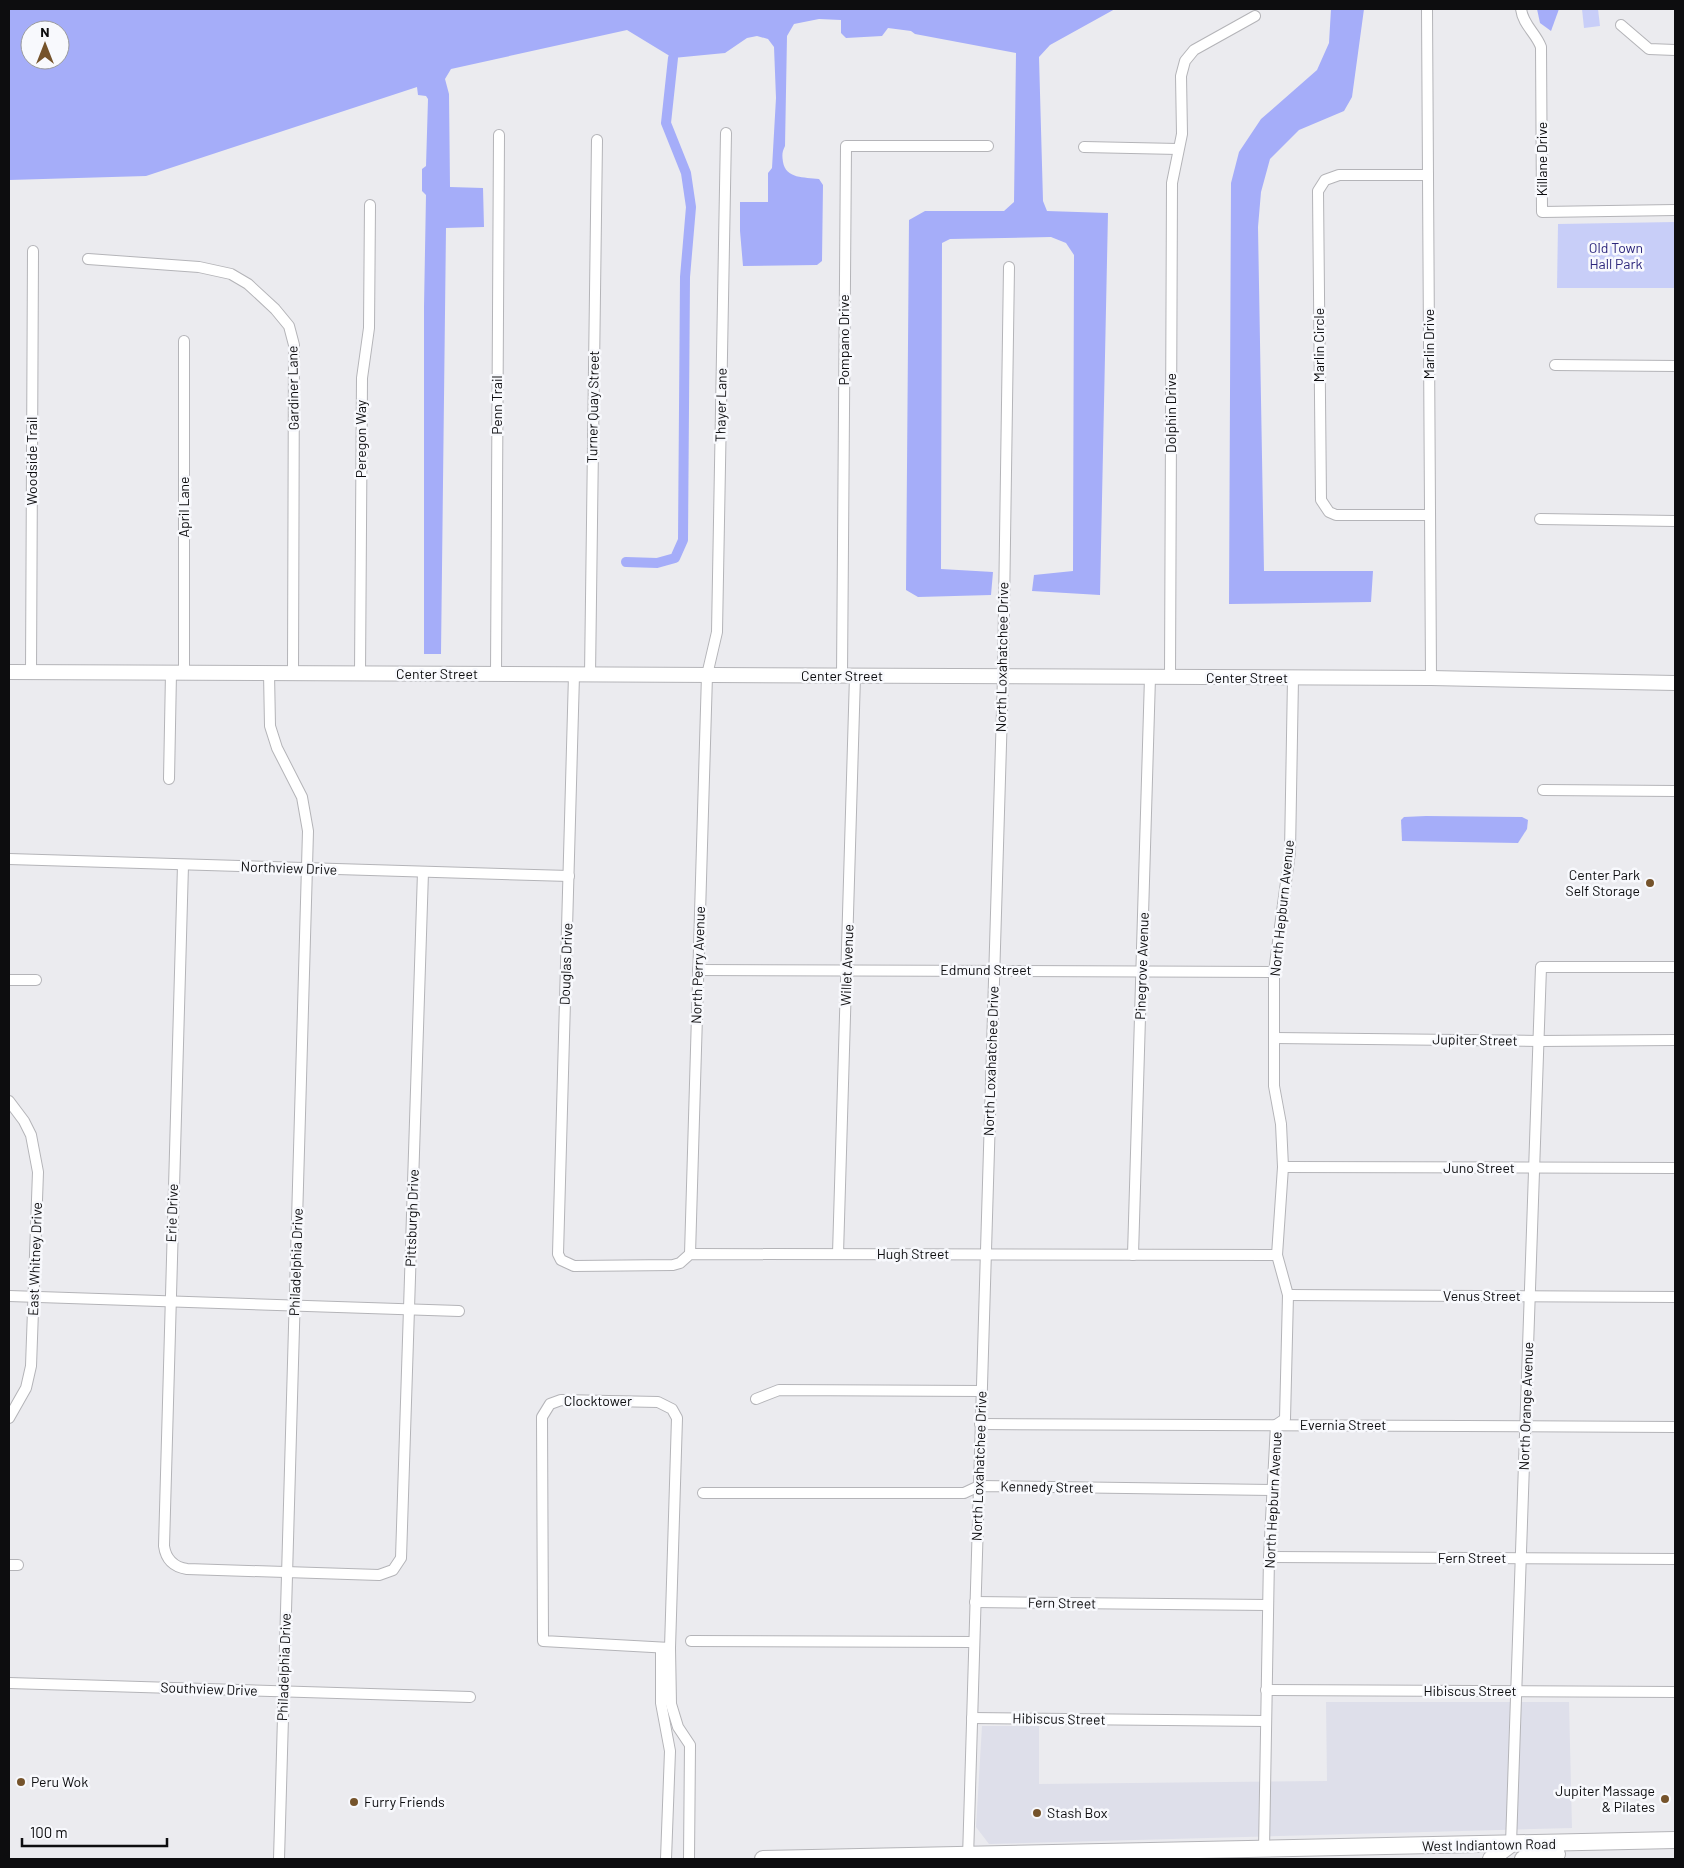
<svg xmlns="http://www.w3.org/2000/svg" width="1684" height="1868" font-family="Barlow,sans-serif">
<rect width="100%" height="100%" fill="#ebebef"/>
<path fill="#dedfea" d="M1326,1702H1569L1572,1828L989,1844L976,1827L982,1726H1039V1784L1327,1781Z"/>
<g fill="#c8cef8">
<path d="M1582,9H1598L1600,26L1584,28Z"/>
<path d="M1675,222V288H1557L1558,224Z"/>
</g>
<g fill="#a5adf9" fill-rule="evenodd">
<path d="M9,9H1115L1050,45L1039,57L1043,201L1047,211L1108,213L1100,595L1032,591L1034,575L1073,571L1074,255L1066,243L1051,237L950,239L942,243L941,569L993,572L991,595L918,597L906,590L909,220L925,211H1004L1014,202L1016,53L915,34L911,31L888,28L882,36L846,38L841,33V20L819,19L794,24L787,36L785,146C782,152 782,155 783,162C786,179 804,177 819,179L823,185L822,261L817,265L743,266L740,231V202H768V173L772,168L776,98L774,47L768,39L757,36L747,38L725,53L673,58L627,30L451,69L445,79L449,94L450,187L483,188L484,227L446,228L441,654H424V307L426,195L422,191V169L426,166L428,99L426,96L418,95L417,87L146,176L9,180ZM30,30H60V60H30Z"/>
<path d="M1331,9H1364L1352,97L1344,111L1299,130L1270,159L1261,192L1258,227L1264,571H1373L1371,602L1229,604L1231,183L1239,152L1261,119L1317,70L1329,43Z"/>
<path d="M1537,9H1559L1551,31L1540,23Z"/>
<path d="M1426,816L1522,817L1528,820L1527,829L1518,843L1402,841L1401,820L1404,817Z"/>
</g>
<g fill="none" stroke-linecap="round" stroke-linejoin="round">
<path stroke="#a5adf9" stroke-width="10" d="M626,562L657,563L675,558L683,540L685,277L691,207L686,173L666,123L673,58"/>
<g stroke="#b4b4b8" stroke-width="12">
<g id="minor">
<path d="M1427,9L1431,678"/>
<path d="M1521,9C1523,25 1536,33 1541,47L1542,212L1675,210"/>
<path d="M1621,25L1649,49L1675,50"/>
<path d="M1084,147L1178,149"/>
<path d="M1428,175H1339L1325,180L1318,191L1321,500L1329,512L1336,515H1430"/>
<path d="M88,259L199,267L231,274L248,284L275,309L289,326L294,345L293,674"/>
<path d="M1555,365L1675,366"/>
<path d="M1540,519L1675,521"/>
<path d="M31,672L33,251"/>
<path d="M184,673V341"/>
<path d="M269,673L270,726L277,748L302,797L308,831L279,1859"/>
<path d="M360,674L362,378L369,328L370,205"/>
<path d="M496,674L499,135"/>
<path d="M574,675L558,1254L561,1260L574,1266L673,1265L680,1263L690,1254L1277,1255"/>
<path d="M590,675L597,140"/>
<path d="M842,676L846,146H988"/>
<path d="M1170,677L1172,183L1182,134L1181,76L1185,61L1194,50L1255,16"/>
<path d="M169,779L171,673"/>
<path d="M1543,790L1675,791"/>
<path d="M9,859L569,876"/>
<path d="M183,865L164,1546C166,1560 174,1567 187,1569L379,1575L393,1570L401,1558L423,872"/>
<path d="M698,970L1274,972"/>
<path d="M9,980H36"/>
<path d="M1275,1038L1539,1041L1675,1040"/>
<path d="M9,1101L24,1121L31,1135L38,1172L31,1366L26,1388L9,1418"/>
<path d="M1283,1167L1675,1168"/>
<path d="M690,1254L707,675L717,632L726,133"/>
<path d="M838,1254L855,676"/>
<path d="M1133,1255L1150,677"/>
<path d="M1288,1295L1675,1297"/>
<path d="M9,1296L459,1311"/>
<path d="M756,1399L779,1390L981,1391"/>
<path d="M980,1424L1675,1427"/>
<path d="M703,1493H964L979,1486L1272,1490"/>
<path d="M1269,1557L1675,1559"/>
<path d="M9,1565H18"/>
<path d="M975,1602L1268,1605"/>
<path d="M691,1641L974,1642"/>
<path d="M661,1648V1703L670,1751L666,1859"/>
<path d="M670,1648L543,1641L542,1417L550,1404L561,1400L658,1402L672,1409L677,1418L670,1648L671,1704L678,1727L690,1745L689,1859"/>
<path d="M9,1683L470,1697"/>
<path d="M1266,1690L1675,1692"/>
<path d="M972,1718L1266,1721"/>
<path d="M1511,1844L1541,967H1675"/>
<path d="M1264,1850L1269,1557L1276,1425L1285,1419L1288,1295L1277,1255L1283,1167L1281,1124L1274,1086V972L1290,852L1293,678"/>
<path d="M968,1858L1003,677L1009,267"/>
</g>
</g>
<g stroke="#b4b4b8" stroke-width="16">
<path id="tertiary" d="M9,672L1431,678L1675,683"/>
</g>
<g stroke="#b4b4b8" stroke-width="18">
<g id="primary">
<path d="M763,1859L1675,1840"/>
<path d="M1491,1859L1511,1844"/>
<path d="M1523,1859L1531,1856L1557,1854"/>
</g>
</g>
<use href="#minor" stroke="#fff" stroke-width="10"/>
<use href="#tertiary" stroke="#fff" stroke-width="14"/>
<use href="#primary" stroke="#fff" stroke-width="16"/>
</g>
<g fill="#75532b" stroke="#f8f9fd" stroke-width="2">
<circle cx="1650" cy="883" r="5"/>
<circle cx="21" cy="1782" r="5"/>
<circle cx="1665" cy="1799" r="5"/>
<circle cx="354" cy="1802" r="5"/>
<circle cx="1037" cy="1813" r="5"/>
</g>
<g text-anchor="middle" stroke-width="5" stroke-linejoin="round" paint-order="stroke">
<g font-size="14" fill="#0d0d0f" stroke="#f8f9fd">
<text transform="translate(1542 159) rotate(-90)" y="5">Killane Drive</text>
<text transform="translate(844 340) rotate(-90)" y="5">Pompano Drive</text>
<text transform="translate(1429 344) rotate(-90)" y="5">Marlin Drive</text>
<text transform="translate(1319 345) rotate(-90)" y="5">Marlin Circle</text>
<text transform="translate(293 388) rotate(-91)" y="5">Gardiner Lane</text>
<text transform="translate(497 405) rotate(-90)" y="5">Penn Trail</text>
<text transform="translate(721 405) rotate(-89)" y="5">Thayer Lane</text>
<text transform="translate(593 407) rotate(-89)" y="5">Turner Quay Street</text>
<text transform="translate(1171 413) rotate(-90)" y="5">Dolphin Drive</text>
<text transform="translate(361 439) rotate(-90)" y="5">Peregon Way</text>
<text transform="translate(32 461) rotate(-90)" y="5">Woodside Trail</text>
<text transform="translate(184 507) rotate(-90)" y="5">April Lane</text>
<text transform="translate(1002 657) rotate(-89)" y="5">North Loxahatchee Drive</text>
<text x="437" y="679">Center Street</text>
<text x="842" y="681">Center Street</text>
<text x="1247" y="683">Center Street</text>
<text transform="translate(289 868) rotate(2)" y="5">Northview Drive</text>
<text transform="translate(1282 908) rotate(-84)" y="5">North Hepburn Avenue</text>
<text transform="translate(566 964) rotate(-88)" y="5">Douglas Drive</text>
<text transform="translate(698 965) rotate(-88)" y="5">North Perry Avenue</text>
<text transform="translate(847 965) rotate(-88)" y="5">Willet Avenue</text>
<text transform="translate(1142 966) rotate(-88)" y="5">Pinegrove Avenue</text>
<text x="986" y="975">Edmund Street</text>
<text transform="translate(1475 1040) rotate(1)" y="5">Jupiter Street</text>
<text transform="translate(991 1061) rotate(-88)" y="5">North Loxahatchee Drive</text>
<text x="1479" y="1173">Juno Street</text>
<text transform="translate(172 1213) rotate(-88)" y="5">Erie Drive</text>
<text transform="translate(412 1218) rotate(-88)" y="5">Pittsburgh Drive</text>
<text x="913" y="1259">Hugh Street</text>
<text transform="translate(35 1259) rotate(-88)" y="5">East Whitney Drive</text>
<text transform="translate(296 1262) rotate(-88)" y="5">Philadelphia Drive</text>
<text x="1482" y="1301">Venus Street</text>
<text x="598" y="1406">Clocktower</text>
<text transform="translate(1526 1406) rotate(-88)" y="5">North Orange Avenue</text>
<text x="1343" y="1430">Evernia Street</text>
<text transform="translate(979 1466) rotate(-88)" y="5">North Loxahatchee Drive</text>
<text transform="translate(1047 1487) rotate(1)" y="5">Kennedy Street</text>
<text transform="translate(1273 1500) rotate(-87)" y="5">North Hepburn Avenue</text>
<text x="1472" y="1563">Fern Street</text>
<text transform="translate(1062 1603) rotate(1)" y="5">Fern Street</text>
<text transform="translate(284 1667) rotate(-88)" y="5">Philadelphia Drive</text>
<text transform="translate(209 1689) rotate(2)" y="5">Southview Drive</text>
<text x="1470" y="1696">Hibiscus Street</text>
<text transform="translate(1059 1719) rotate(1)" y="5">Hibiscus Street</text>
<text transform="translate(1489 1845) rotate(-1)" y="5">West Indiantown Road</text>
</g>
<g font-size="14" fill="#2d277c" stroke="#f8f9fd">
<text x="1616" y="253">Old Town<tspan x="1616" dy="16">Hall Park</tspan></text>
</g>
<g font-size="14" fill="#0d0d0f" stroke="#f8f9fd" text-anchor="start">
<text x="1640" y="880" text-anchor="end">Center Park<tspan x="1640" dy="16">Self Storage</tspan></text>
<text x="31" y="1787">Peru Wok</text>
<text x="1655" y="1796" text-anchor="end">Jupiter Massage<tspan x="1655" dy="16">&amp; Pilates</tspan></text>
<text x="364" y="1807">Furry Friends</text>
<text x="1047" y="1818">Stash Box</text>
</g>
</g>
<rect width="1684" height="1868" fill="none" stroke="#0d0d0f" stroke-width="20"/>
<g transform="translate(45 45)"><circle r="24" fill="#f8f9fd" stroke="#9a9b9e"/>
<path d="M0-4L9 19L0 12L-9 19Z" fill="#75532b"/>
<text y="-8" font-size="14" font-weight="bold" text-anchor="middle" fill="#0d0d0f">N</text>
</g>
<path d="M22 1838v8h145v-8" fill="none" stroke="#0d0d0f" stroke-width="2.5"/>
<text x="30" y="1838" font-size="15" fill="#0d0d0f" stroke="#f8f9fd" stroke-width="4" paint-order="stroke">100 m</text>
</svg>
